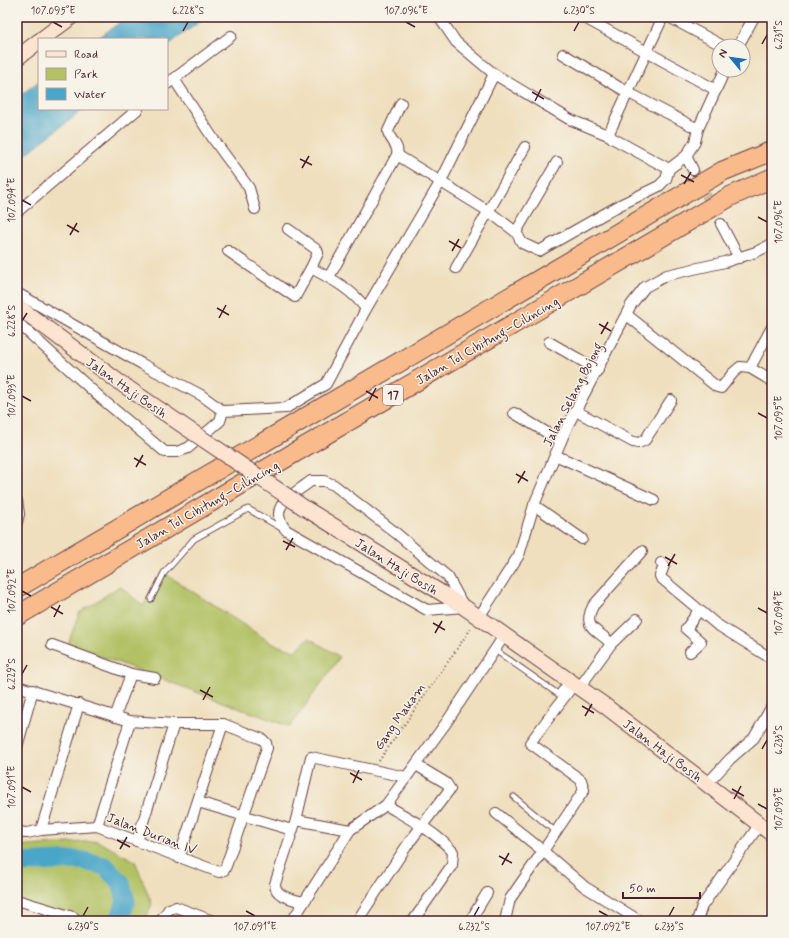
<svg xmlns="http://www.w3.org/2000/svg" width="789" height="938" font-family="Mynerve,sans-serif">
<rect width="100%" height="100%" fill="#f7f3e8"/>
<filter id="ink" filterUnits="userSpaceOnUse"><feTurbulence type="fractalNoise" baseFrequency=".025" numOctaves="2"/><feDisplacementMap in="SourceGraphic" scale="8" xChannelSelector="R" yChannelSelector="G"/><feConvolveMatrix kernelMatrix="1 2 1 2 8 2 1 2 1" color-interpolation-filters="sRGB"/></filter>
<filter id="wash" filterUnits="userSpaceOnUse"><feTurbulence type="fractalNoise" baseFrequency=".012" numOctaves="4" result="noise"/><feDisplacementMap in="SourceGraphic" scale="16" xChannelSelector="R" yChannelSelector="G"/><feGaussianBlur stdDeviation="0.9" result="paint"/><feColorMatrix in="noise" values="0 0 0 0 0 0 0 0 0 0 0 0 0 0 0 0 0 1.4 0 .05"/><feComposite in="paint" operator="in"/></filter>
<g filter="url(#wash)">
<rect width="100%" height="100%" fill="#efdfbe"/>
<g fill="#b1c163" stroke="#7e7047">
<path d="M164,573L273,644L295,651L309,638L340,657L290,727L68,644L79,613L120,586L143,606Z"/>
<path d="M97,841L135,861L152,904L145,921H78L17,902V844L27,846Z"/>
</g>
<g fill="#49a6c8" stroke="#4a627a">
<path d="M127,17H206L167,46V39H97Z"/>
<path d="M39,81V109H84L17,161V98Z"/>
</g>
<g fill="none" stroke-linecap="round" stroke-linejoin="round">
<path stroke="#49a6c8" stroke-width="19" d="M17,863L80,860L105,866L121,883L126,901L119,921"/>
</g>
</g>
<g filter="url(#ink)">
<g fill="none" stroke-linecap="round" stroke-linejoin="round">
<path stroke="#ceb9a1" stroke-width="10" stroke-dasharray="10 5" stroke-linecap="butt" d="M699,181L721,224"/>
<g stroke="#633c41" stroke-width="7">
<g id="service">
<path d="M151,599L164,573L194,539L248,509L283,529"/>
<path d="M495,650L558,694L567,681"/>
<path d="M514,797L556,832"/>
</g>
</g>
<g stroke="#633c41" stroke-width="12">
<g id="minor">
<path d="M439,17L456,42L494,74L569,119L610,136"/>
<path d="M583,17L716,90"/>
<path d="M663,17L609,133L612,138L669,169"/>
<path d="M669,17L723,46"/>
<path d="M738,46L754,17"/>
<path d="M563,54L627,92L698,129"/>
<path d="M174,79L214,140L249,188L255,209"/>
<path d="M167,84L231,36"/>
<path d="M397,155C400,145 389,140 388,131L401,103"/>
<path d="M686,156L693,170"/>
<path d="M17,212L138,109"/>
<path d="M721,224L739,258"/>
<path d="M288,229L317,250L318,253L311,268C332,279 353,290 366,309"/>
<path d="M516,232L557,162"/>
<path d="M228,251L295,297L311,268"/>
<path d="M456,268L525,147"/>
<path d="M329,277L397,155L488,211L516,232L522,243L539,251L620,205L659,186L666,179L669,169L686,156L695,142L698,129L725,70"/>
<path d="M17,293L142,364L201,395L223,411L286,408L326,384L366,309L441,181L494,74"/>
<path d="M627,315L717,387L721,388L733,373L740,367L750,368L772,381"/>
<path d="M17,322L103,400L165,452H177L188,448L220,421L223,411"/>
<path d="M549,342L598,370"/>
<path d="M750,368L772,327"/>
<path d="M576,411L633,442L639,443L645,440L671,400"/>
<path d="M514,413L561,441"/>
<path d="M555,455L654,500"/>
<path d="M311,481H324L334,485L396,533L448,577L464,607L427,610L286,530C266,506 293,495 311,481Z"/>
<path d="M17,501L19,514L17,522"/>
<path d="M534,505L582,539"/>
<path d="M661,563L664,566L660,576L661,578L716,624L772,659"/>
<path d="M479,617L519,555L534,505L567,427L631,305L645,287L667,275L725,262L756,252L772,244"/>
<path d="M611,644L637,619"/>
<path d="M52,645L131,674L155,678"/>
<path d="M690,652L701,642L686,629L699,610"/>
<path d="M574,684L530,743L581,780L584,790L543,851L585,887L640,921"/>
<path d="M17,686L130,721L174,724H223L262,739L266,743L267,748L226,866L224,870L219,872L97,826L41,830L27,833L17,832"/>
<path d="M579,688L611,644C599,629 581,630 593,606L642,551"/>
<path d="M115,717L131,674"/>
<path d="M17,747L33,690"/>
<path d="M707,784L730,759L754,738L772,706"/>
<path d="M198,802L292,830"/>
<path d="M386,805C408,818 436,832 453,852L452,865L413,921"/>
<path d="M496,813L543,851L510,899L505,921"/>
<path d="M296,820L350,830"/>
<path d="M97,826L130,721"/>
<path d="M41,830L79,704"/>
<path d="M137,841L174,724"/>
<path d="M179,858L223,724"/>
<path d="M17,900L73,917L78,921"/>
<path d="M303,902C293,899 275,897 275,884L296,820L311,757L406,777"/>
<path d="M160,921L169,909L176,907L213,921"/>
<path d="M292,921L350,830L386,805L446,723L504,636"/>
<path d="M357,921L408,844L450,789L446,783L416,765"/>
<path d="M470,921L487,893"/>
<path d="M697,921L702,906L760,824"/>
</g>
</g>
<g stroke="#633c41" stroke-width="17">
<g id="secondary">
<path d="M42,39L71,17"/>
<path d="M17,58L39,41"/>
<path d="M17,306L119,382L194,433"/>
<path d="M303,507L464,607L604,705L772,834"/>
</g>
</g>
<g stroke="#633c41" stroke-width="21">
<g id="motorway">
<path d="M17,588L723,171L772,151"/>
<path d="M17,616L731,196L772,178"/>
</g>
</g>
<path stroke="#633c41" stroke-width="2" stroke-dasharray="1 3" stroke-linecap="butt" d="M379,761L472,627"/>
<use href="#service" stroke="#fff" stroke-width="5"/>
<use href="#minor" stroke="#fff" stroke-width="10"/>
<use href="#secondary" stroke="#fde4d1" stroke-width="15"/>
<use href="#motorway" stroke="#fabb8c" stroke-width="19"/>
<g stroke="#633c41" stroke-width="17" stroke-linecap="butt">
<path id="secondary-bridge" d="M194,433L303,507"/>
</g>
<use href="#secondary-bridge" stroke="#fde4d1" stroke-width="15"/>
</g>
</g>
<path fill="none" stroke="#4a1f2b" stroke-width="1.5" d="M53,22L62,27M406,22L415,27M183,31L188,22M574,31L579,22M762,44L767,35M532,92L544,99M535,101L541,89M300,159L312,165M302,168L309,156M681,175L694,182M684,184L691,172M22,200L31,205M758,217L767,222M67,225L79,232M70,235L77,223M449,241L461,248M452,251L459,239M217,308L229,315M219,318L226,305M22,321L27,313M599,324L611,331M601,334L608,322M366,391L378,398M22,396L31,401M369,401L376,388M758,413L767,418M134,458L146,465M136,467L143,455M516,474L528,481M518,483L525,471M283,541L295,547M286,550L293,538M665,557L677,564M668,566L675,554M22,591L31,596M51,607L63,614M758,608L767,613M54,617L60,605M433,623L445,630M435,633L442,621M22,674L27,665M200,690L213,697M203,700L210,687M582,706L594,713M585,716L592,704M762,749L767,740M350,773L362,780M353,783L359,770M22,787L31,792M732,789L744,796M734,799L741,786M758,804L767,809M117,840L130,847M120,849L127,837M499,856L512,863M502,865L509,853M246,911L255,916M599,911L608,916M83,916L88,907M474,916L479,907M669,916L674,907"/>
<g text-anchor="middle" stroke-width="3" stroke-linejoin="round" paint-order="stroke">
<rect fill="#f7f3e8" stroke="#7e5f64" stroke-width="1" x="383" y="385" width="20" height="20" rx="3"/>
<g font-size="12" font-weight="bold" fill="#4a1f2b">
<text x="393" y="399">17</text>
</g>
<g font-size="13" fill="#4a1f2b" stroke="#f7f3e8">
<text transform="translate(487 340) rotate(-30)" y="5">Jalan Tol Cibitung–Cilincing</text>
<text transform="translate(127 387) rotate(35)" y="5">Jalan Haji Bosih</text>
<text transform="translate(572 394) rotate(-63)" y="5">Jalan Selang Bojong</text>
<text transform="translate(207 504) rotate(-30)" y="5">Jalan Tol Cibitung–Cilincing</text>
<text transform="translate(397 566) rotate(32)" y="5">Jalan Haji Bosih</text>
<text transform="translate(399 716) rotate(-55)" y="5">Gang Makam</text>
<text transform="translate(663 750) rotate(37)" y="5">Jalan Haji Bosih</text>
<text transform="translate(152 833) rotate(21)" y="5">Jalan Durian IV</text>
</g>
</g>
<rect width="789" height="938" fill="none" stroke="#f7f3e8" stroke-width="44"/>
<rect x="38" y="38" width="130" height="72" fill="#f7f3e8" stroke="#b29e9c"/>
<rect x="46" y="51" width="20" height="6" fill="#fde4d1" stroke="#b29e9c"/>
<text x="74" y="58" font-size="12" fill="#4a1f2b">Road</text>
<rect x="46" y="68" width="20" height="12" fill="#b1c163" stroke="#b29e9c"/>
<text x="74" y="78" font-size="12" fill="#4a1f2b">Park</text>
<rect x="46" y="88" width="20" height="12" fill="#49a6c8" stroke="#b29e9c"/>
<text x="74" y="98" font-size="12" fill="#4a1f2b">Water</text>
<g transform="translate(731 58) rotate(299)"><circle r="19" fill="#f7f3e8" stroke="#b29e9c"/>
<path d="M0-3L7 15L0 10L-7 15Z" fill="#1f6fb2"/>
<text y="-6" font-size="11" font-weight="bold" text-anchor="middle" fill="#4a1f2b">N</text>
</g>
<path d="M623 892v6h77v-6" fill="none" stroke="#4a1f2b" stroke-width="2"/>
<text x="629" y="892" font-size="12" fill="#4a1f2b" stroke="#f7f3e8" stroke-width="3" paint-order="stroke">50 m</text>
<rect x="22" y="22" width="745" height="894" fill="none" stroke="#4a1f2b" stroke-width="1.5"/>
<g font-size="10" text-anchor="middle" fill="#4a1f2b">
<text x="53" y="14">107.095°E</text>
<text x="188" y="14">6.228°S</text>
<text x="406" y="14">107.096°E</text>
<text x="579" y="14">6.230°S</text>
<text transform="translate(778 35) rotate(-90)" y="4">6.231°S</text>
<text transform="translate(11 200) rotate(-90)" y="4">107.094°E</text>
<text transform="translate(778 222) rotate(-90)" y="4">107.096°E</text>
<text transform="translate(11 321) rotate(-90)" y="4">6.228°S</text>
<text transform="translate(11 396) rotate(-90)" y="4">107.093°E</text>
<text transform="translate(778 418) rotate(-90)" y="4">107.095°E</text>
<text transform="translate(11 591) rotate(-90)" y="4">107.092°E</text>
<text transform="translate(778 613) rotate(-90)" y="4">107.094°E</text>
<text transform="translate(11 674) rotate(-90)" y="4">6.229°S</text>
<text transform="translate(778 740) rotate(-90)" y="4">6.233°S</text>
<text transform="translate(11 787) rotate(-90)" y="4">107.091°E</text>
<text transform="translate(778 809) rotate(-90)" y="4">107.093°E</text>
<text x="83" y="930">6.230°S</text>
<text x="255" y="930">107.091°E</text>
<text x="474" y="930">6.232°S</text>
<text x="608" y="930">107.092°E</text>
<text x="669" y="930">6.233°S</text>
</g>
</svg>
